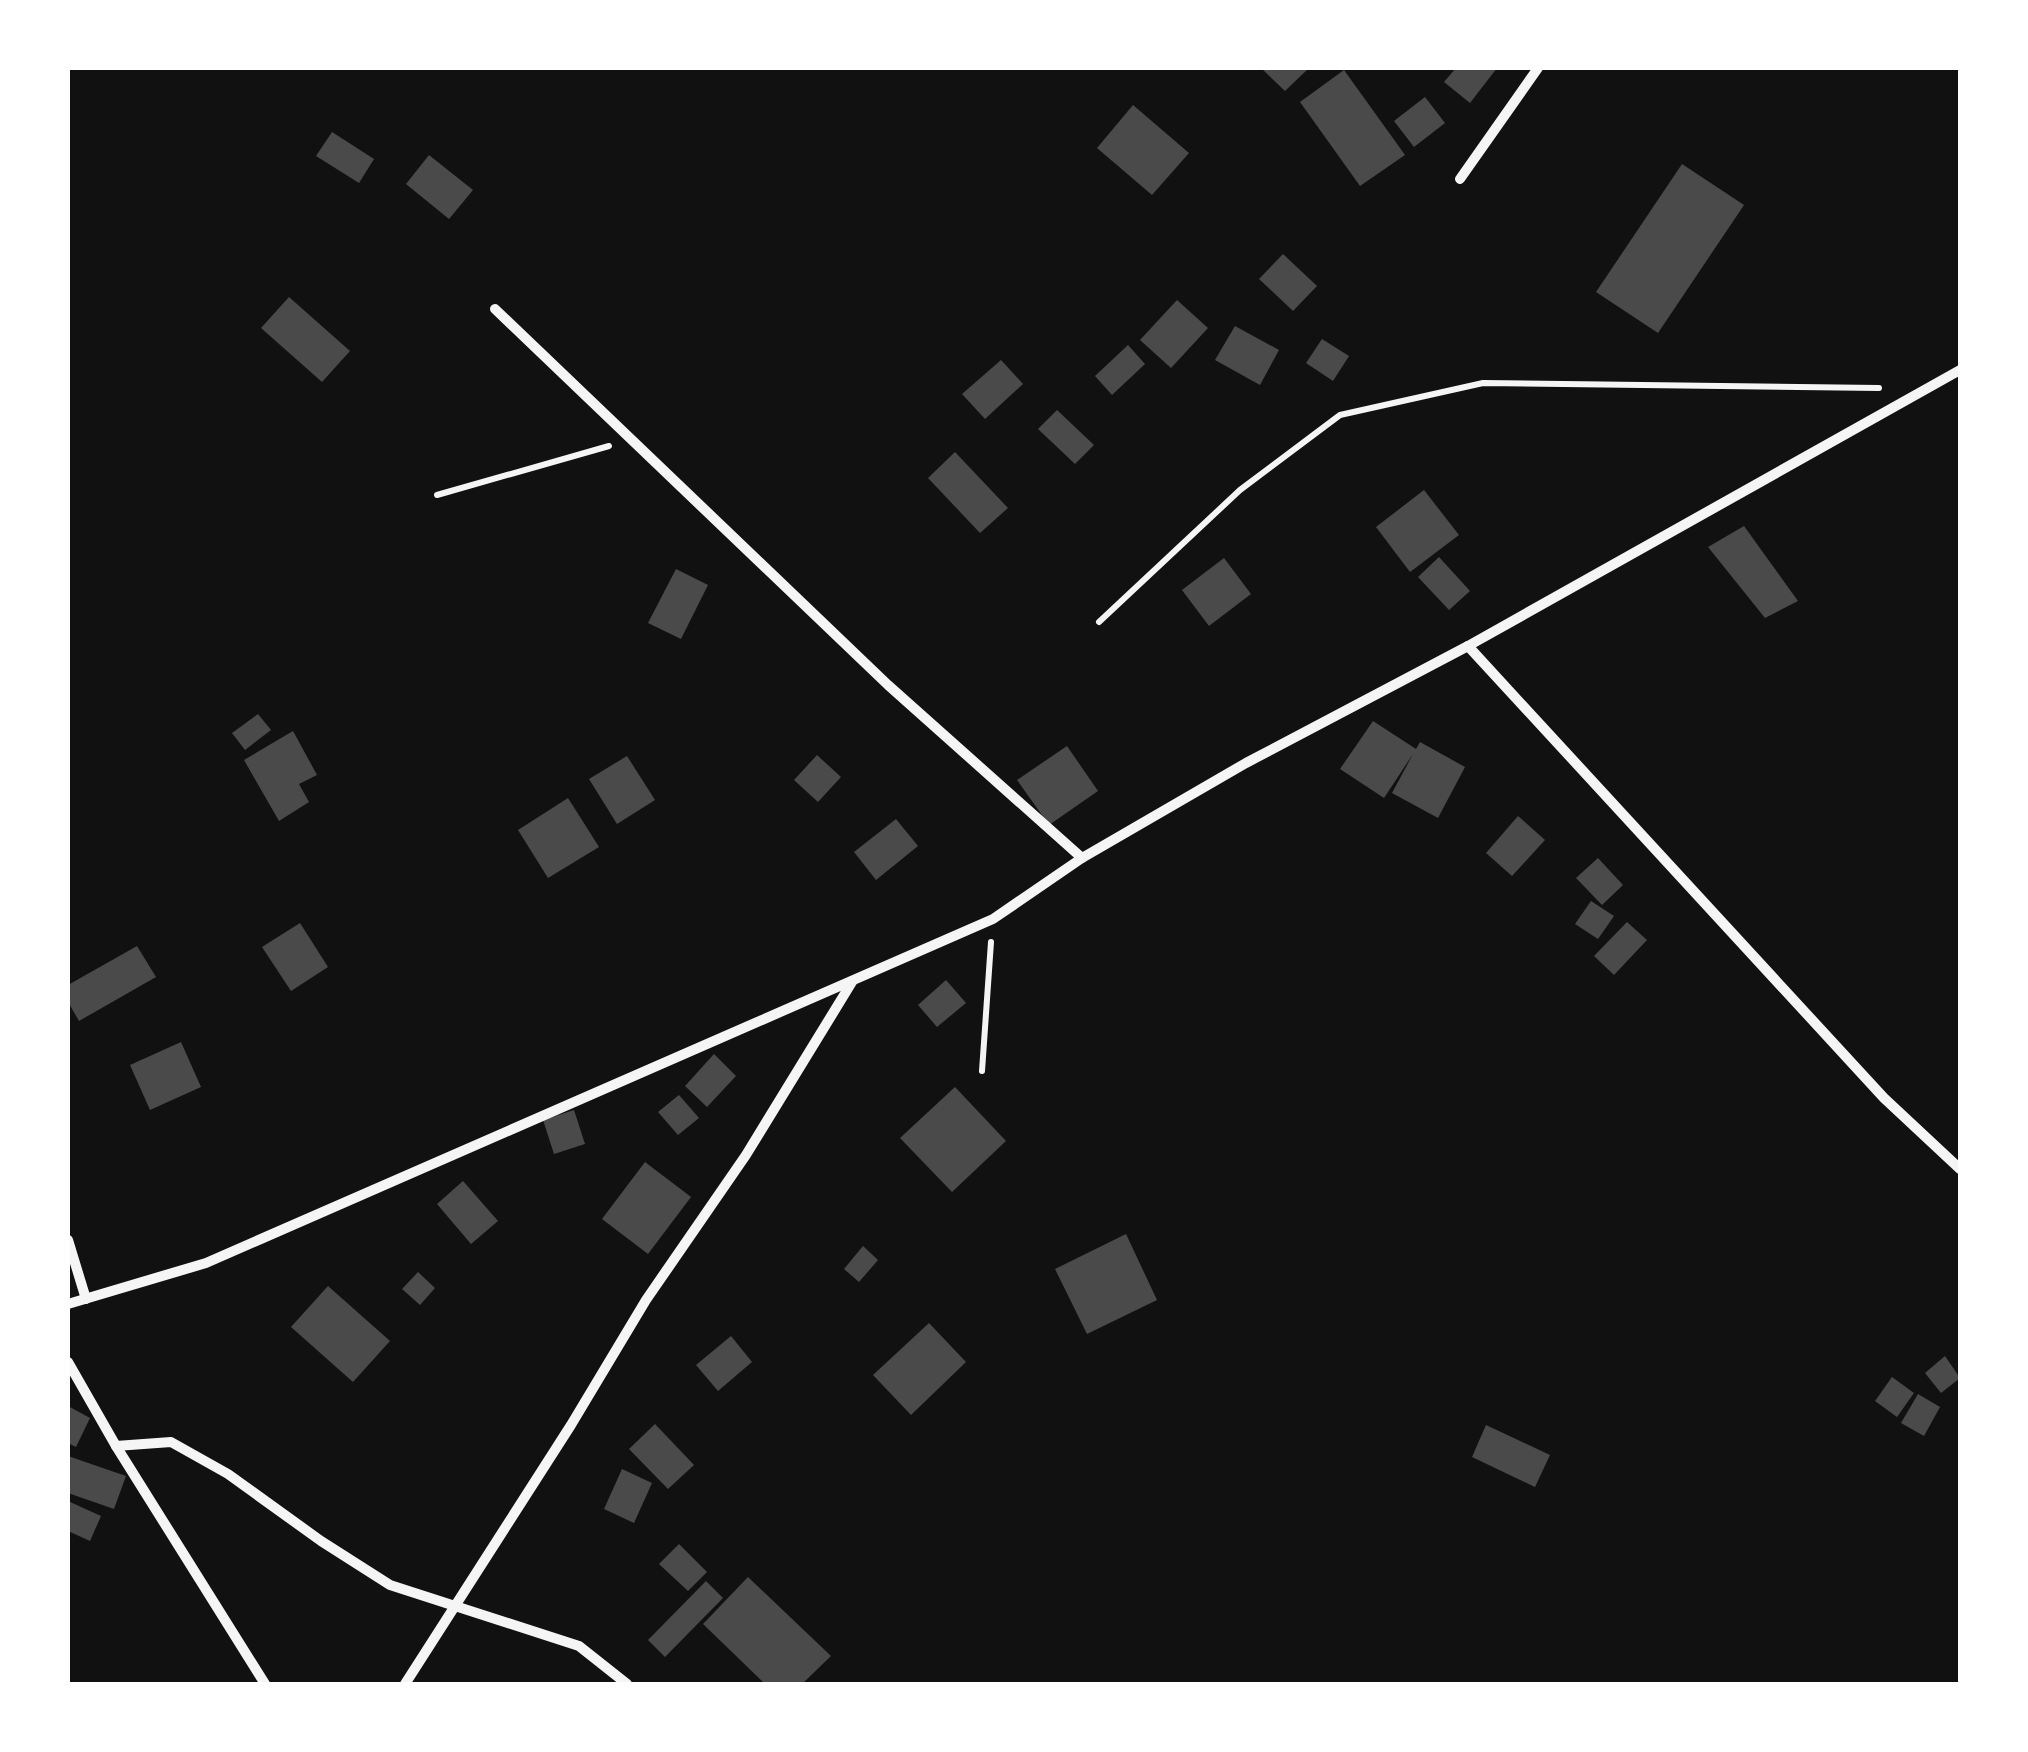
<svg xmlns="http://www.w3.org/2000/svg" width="2028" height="1752" font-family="Mulish,sans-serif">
<rect width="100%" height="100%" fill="#111"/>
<g fill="#4a4a4a">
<path d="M1261,68H1309L1285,91Z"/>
<path d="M1456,68H1497L1470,103L1444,82Z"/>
<path d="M1344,70L1405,155L1360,186L1300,102Z"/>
<path d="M1425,97L1445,123L1414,147L1394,121Z"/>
<path d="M1133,105L1189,153L1152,195L1097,148Z"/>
<path d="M332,132L374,159L359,183L316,156Z"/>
<path d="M429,155L473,190L449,219L406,184Z"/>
<path d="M1682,164L1744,205L1658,333L1596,292Z"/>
<path d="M1283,254L1317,286L1293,311L1259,279Z"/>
<path d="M289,297L350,351L322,382L261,328Z"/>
<path d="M1177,300L1208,328L1171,368L1140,340Z"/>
<path d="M1235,326L1279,350L1260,385L1215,360Z"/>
<path d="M1322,339L1349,356L1333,381L1306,363Z"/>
<path d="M1128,345L1145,364L1112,395L1095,376Z"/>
<path d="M1001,360L1023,384L985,419L962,394Z"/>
<path d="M1057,410L1094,445L1075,464L1038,429Z"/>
<path d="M955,452L1008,508L980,533L928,478Z"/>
<path d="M1424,490L1459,535L1410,572L1376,527Z"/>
<path d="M1744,526L1798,601L1765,618L1708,547Z"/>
<path d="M1439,557L1470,591L1449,610L1418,577Z"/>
<path d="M1224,558L1251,594L1209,626L1182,590Z"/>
<path d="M676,569L708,585L681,639L648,623Z"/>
<path d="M258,714L271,730L245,750L232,733Z"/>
<path d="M1373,721L1416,749L1420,742L1465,767L1438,818L1392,793L1413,754L1384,798L1340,769Z"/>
<path d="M293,731L317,775L299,784L309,802L279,821L244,760Z"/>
<path d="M1067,746L1098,791L1049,825L1017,780Z"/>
<path d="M817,755L841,777L818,802L794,780Z"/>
<path d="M627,756L655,800L617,824L589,779Z"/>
<path d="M568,798L599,847L548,878L518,830Z"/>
<path d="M1518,816L1545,840L1512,876L1486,853Z"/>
<path d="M896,819L918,846L876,880L854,852Z"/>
<path d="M1598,858L1623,885L1602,905L1576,878Z"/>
<path d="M1591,901L1614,916L1598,939L1575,924Z"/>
<path d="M1627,922L1647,940L1614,975L1594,956Z"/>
<path d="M300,923L328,967L291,991L262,947Z"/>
<path d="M137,946L156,977L79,1021L68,1002V985Z"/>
<path d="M946,980L966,1003L937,1027L918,1005Z"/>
<path d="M181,1042L201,1087L150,1110L130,1065Z"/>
<path d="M714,1054L736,1076L707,1107L685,1086Z"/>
<path d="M955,1087L1006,1141L952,1192L900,1138Z"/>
<path d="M679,1095L699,1118L678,1135L658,1112Z"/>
<path d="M574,1110L585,1144L554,1154L543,1120Z"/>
<path d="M645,1162L691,1197L648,1254L602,1219Z"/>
<path d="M463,1181L498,1221L471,1244L437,1204Z"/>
<path d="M1126,1234L1157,1300L1087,1334L1055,1269Z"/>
<path d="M863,1246L878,1260L859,1282L844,1269Z"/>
<path d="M418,1272L435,1288L420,1305L402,1289Z"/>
<path d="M328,1286L390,1341L353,1382L291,1327Z"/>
<path d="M929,1323L966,1362L911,1415L873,1375Z"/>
<path d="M731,1336L752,1362L718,1391L696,1365Z"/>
<path d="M1945,1356L1960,1378L1941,1393L1925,1373Z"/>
<path d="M1892,1377L1914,1393L1897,1417L1875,1401Z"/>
<path d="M1918,1394L1940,1407L1924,1436L1901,1423Z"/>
<path d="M68,1406L90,1418L76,1447L68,1443Z"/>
<path d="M655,1424L694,1465L668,1489L629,1449Z"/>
<path d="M1486,1425L1550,1455L1535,1487L1472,1457Z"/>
<path d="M68,1456L126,1476L114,1509L68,1493Z"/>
<path d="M622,1469L652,1483L634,1523L604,1509Z"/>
<path d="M68,1501L101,1516L90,1541L68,1531Z"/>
<path d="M679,1544L707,1572L688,1591L659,1564Z"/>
<path d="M748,1577L831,1656L802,1684H765L703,1624Z"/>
<path d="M706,1581L723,1598L665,1657L648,1640Z"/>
</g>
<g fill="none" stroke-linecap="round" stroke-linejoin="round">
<g stroke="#f5f5f5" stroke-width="6">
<path d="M437,495L609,446"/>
<path d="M1099,622L1240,490L1340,415L1483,383L1879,388"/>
<path d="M982,1071L991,942"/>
</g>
<g stroke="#f5f5f5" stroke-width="10">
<path d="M1460,179L1538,68"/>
<path d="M495,309L888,685L1082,858"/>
<path d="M1468,646L1884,1098L1960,1169"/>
<path d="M68,1240L86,1299"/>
<path d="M68,1304L206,1263L993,919L1082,858L1246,763L1468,646L1960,370"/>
<path d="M68,1362L116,1446L265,1684"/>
<path d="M116,1446L171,1442L228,1474L321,1541L390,1585L579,1646L627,1684"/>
<path d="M405,1684L571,1425L646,1300L746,1155L852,982"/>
</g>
</g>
<rect width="2028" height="1752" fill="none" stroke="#ffffff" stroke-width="140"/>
</svg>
